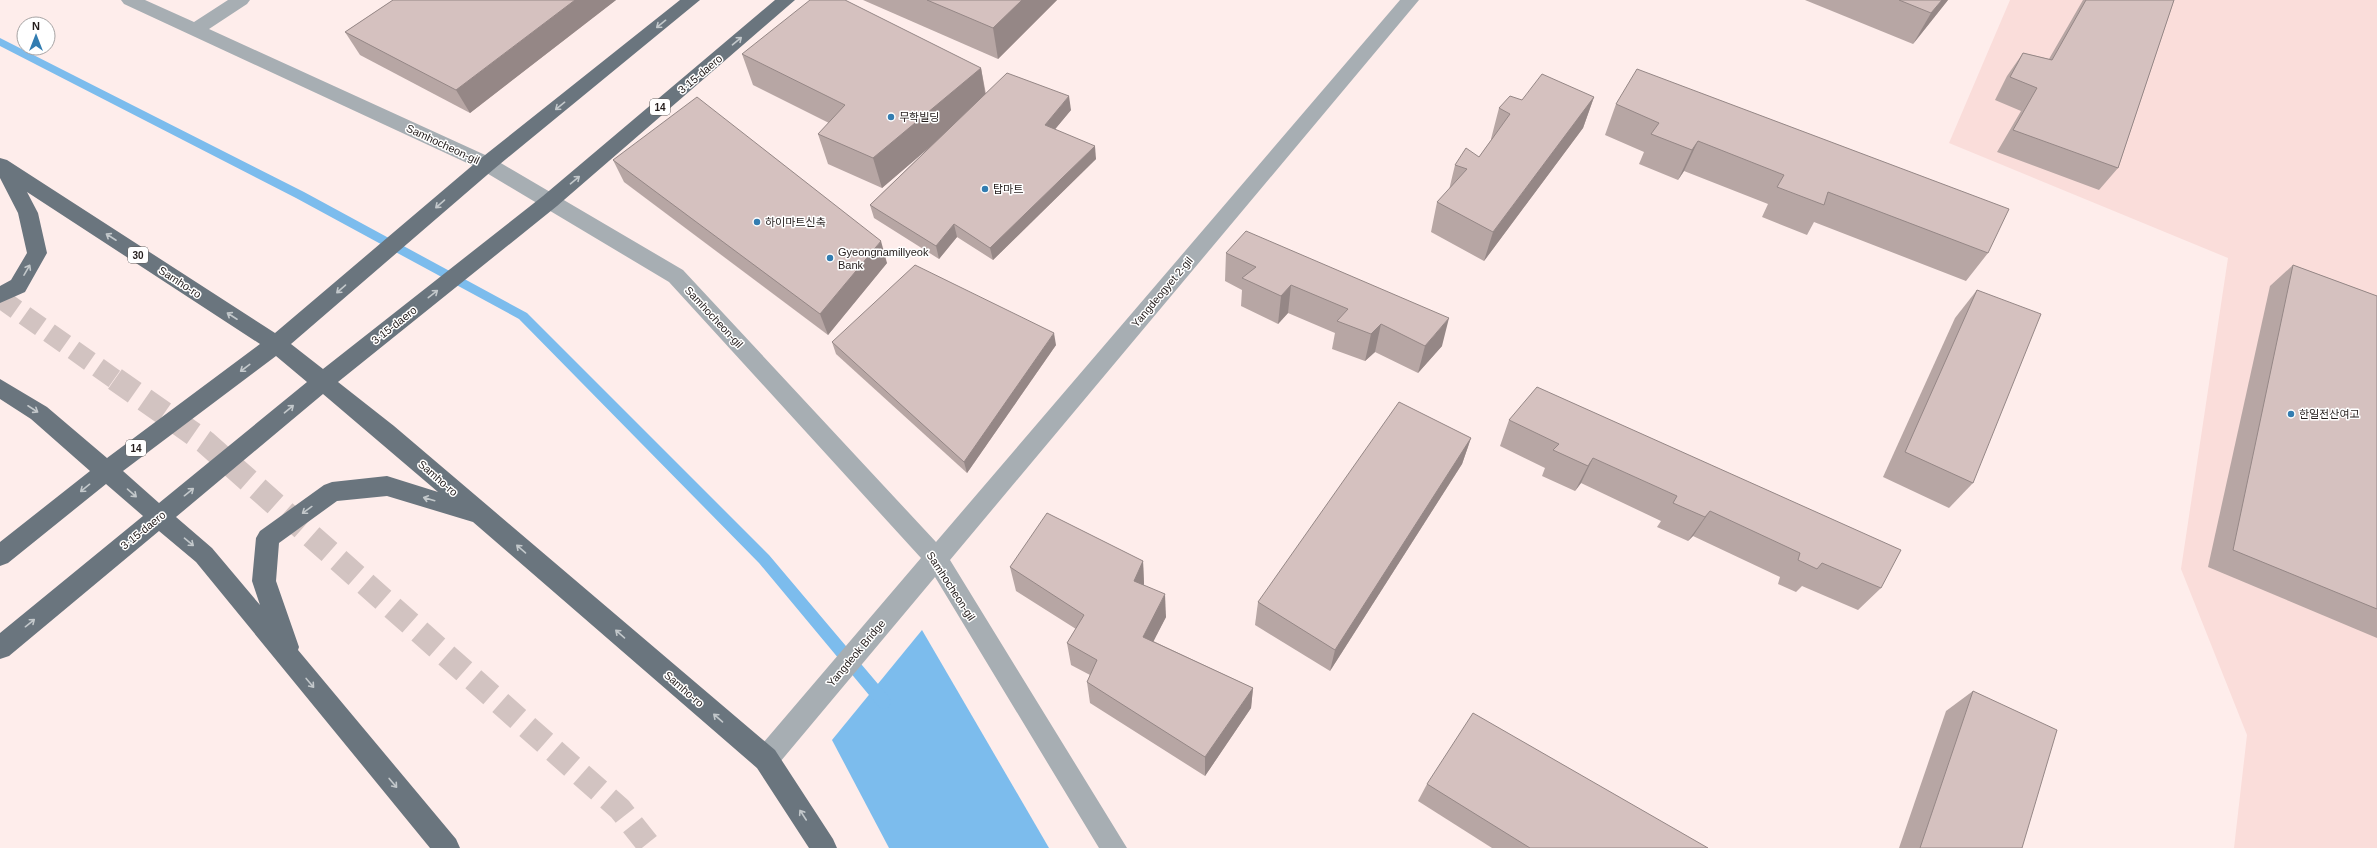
<svg xmlns="http://www.w3.org/2000/svg" width="2377" height="848" font-family="Helvetica,'Noto Sans KR',sans-serif">
<rect width="100%" height="100%" fill="#feedeb"/>
<path fill="#faddda" d="M2010,0H2377V848H2234L2247,735L2181,569L2228,258L1949,143Z"/>
<path fill="#7cbced" d="M922,630L1049,848H889L832,740Z"/>
<g fill="none" stroke-linecap="round" stroke-linejoin="round">
<path fill="#7cbced" fill-rule="evenodd" d="M0,38L304,192L527,313L769,555L889,697L891,702L889,707L884,709L879,707L759,563L519,319L296,198L0,46Z"/>
<path stroke="#d2c3c1" stroke-width="20" stroke-dasharray="20 10" stroke-linecap="butt" d="M0,298L116,380"/>
<path stroke="#d2c3c1" stroke-width="24" stroke-dasharray="24 12" stroke-linecap="butt" d="M115,379L205,442L620,809L651,848"/>
<path fill="#a7aeb3" fill-rule="evenodd" d="M121,0H145L194,22L228,0H250L247,4L209,29L494,159L683,270L936,542L1400,0H1419L950,560L1127,848H1099L935,577L775,768L766,772L757,768L753,759L757,750L921,558L669,282L480,169L124,4Z"/>
<path fill="#6a757e" fill-rule="evenodd" d="M680,0H700L494,169L291,344L323,369L543,196L775,0H795L557,206L338,382L394,426L775,750L833,839L837,848H809L757,768L473,522L387,496L337,501L279,543L276,581L299,647L298,650L456,839L460,848H430L196,562L159,531L9,656L0,659V633L143,516L106,484L8,563L0,566V542L90,471L31,419L0,399V379L47,407L107,458L260,344L27,192L38,213L47,253L25,292L0,303V286L11,280L27,253L18,213L0,178V158L7,160L275,333L480,159ZM276,356L307,382L159,503L123,471ZM323,394L438,492L387,476L332,482L324,485L260,531L256,538L252,581L260,605L212,548L176,517Z"/>
</g>
<g fill="#b7a6a4">
<path d="M393,0H616L470,113L360,55L345,32Z"/>
<path d="M863,0H1057L998,59Z"/>
<path d="M1805,0H1948L1913,44Z"/>
<path d="M2083,0H2174L2118,168L2099,190L1997,152L2021,111L1995,100L2007,76L2023,53L2049,59Z"/>
<path d="M742,54L981,68L986,94L1071,110L1055,129L1096,159L993,260L957,237L939,259L874,218L870,205L934,143L882,188L828,164L818,134L829,123L753,85Z"/>
<path d="M1594,97L1583,128L1484,261L1431,232L1437,202L1449,190L1455,165L1479,157L1492,139H1491L1499,108L1522,100Z"/>
<path d="M1616,104L1988,253L1966,281L1814,222L1807,235L1762,217L1768,204L1684,171L1678,180L1639,164L1644,152L1605,135Z"/>
<path d="M613,160L887,263L828,335L624,182Z"/>
<path d="M1226,253L1442,346L1418,373L1375,352L1365,361L1332,349L1335,333L1288,313L1278,324L1241,306L1242,290L1225,281Z"/>
<path d="M2293,265L2377,296V638L2208,567L2270,286Z"/>
<path d="M1977,290L1973,483L1949,508L1883,477L1955,318Z"/>
<path d="M832,342L1056,345L967,473L836,354Z"/>
<path d="M1509,420L1881,588L1858,610L1802,586L1796,592L1778,584L1780,577L1693,536L1688,541L1657,527L1661,521L1581,483L1575,491L1542,476L1545,468L1500,446Z"/>
<path d="M1471,438L1462,464L1330,671L1255,625L1258,602Z"/>
<path d="M1143,561L1144,585L1166,617L1153,641L1253,688L1251,708L1205,776L1090,703L1087,682L1090,675L1071,665L1067,643L1076,629L1016,591L1010,567Z"/>
<path d="M1973,691L2022,848H1899L1946,711Z"/>
<path d="M1427,784L1708,848H1492L1418,801Z"/>
</g>
<g fill="#958786">
<path d="M575,0H616L470,113L456,90Z"/>
<path d="M1022,0H1057L998,59L993,28Z"/>
<path d="M1942,0H1948L1913,44L1931,13Z"/>
<path d="M981,68L986,99L882,188L873,158Z"/>
<path d="M1069,96L1071,110L1047,139L1045,125Z"/>
<path d="M1594,97L1583,128L1484,261L1493,232Z"/>
<path d="M1698,141L1684,171L1678,180L1692,150Z"/>
<path d="M1095,146L1096,159L993,260L990,248Z"/>
<path d="M954,224L957,237L939,259L936,246Z"/>
<path d="M881,241L887,263L828,335L820,314Z"/>
<path d="M1291,285L1288,313L1278,324L1281,296Z"/>
<path d="M1449,318L1442,346L1418,373L1425,346Z"/>
<path d="M1381,324L1375,352L1365,361L1371,334Z"/>
<path d="M1054,333L1056,345L967,473L964,462Z"/>
<path d="M1471,438L1462,464L1330,671L1335,650Z"/>
<path d="M1593,458L1581,483L1575,491L1588,466Z"/>
<path d="M1710,511L1693,536L1688,541L1705,517Z"/>
<path d="M1143,561L1144,584L1136,604L1134,581Z"/>
<path d="M1165,594L1166,617L1145,658L1143,637Z"/>
<path d="M1253,688L1251,708L1205,776V757Z"/>
</g>
<g fill="#d5c1bf" stroke="#958786">
<path d="M393,0H575L456,90L345,32Z"/>
<path d="M810,0H845L981,68L873,158L818,134L845,105L742,54Z"/>
<path d="M927,0H1022L993,28Z"/>
<path d="M1899,0H1942L1931,13Z"/>
<path d="M2086,0H2174L2118,168L2013,130L2037,88L2010,77L2023,53L2052,60Z"/>
<path d="M1637,69L2009,209L1988,253L1828,192L1824,205L1777,187L1784,175L1698,141L1692,150L1651,134L1659,123L1616,104Z"/>
<path d="M1007,73L1069,96L1045,125L1095,146L990,248L954,224L936,246L870,205Z"/>
<path d="M1542,74L1594,97L1493,232L1437,202L1467,169L1455,165L1466,148L1479,157L1510,114L1499,108L1510,96L1522,100Z"/>
<path d="M697,97L881,241L820,314L613,160Z"/>
<path d="M1246,231L1449,318L1425,346L1381,324L1371,334L1337,321L1348,309L1291,285L1281,296L1242,278L1256,267L1226,253Z"/>
<path d="M915,265L1054,333L964,462L832,342Z"/>
<path d="M2293,265L2377,296V609L2233,550Z"/>
<path d="M1977,290L2041,314L1973,483L1905,452Z"/>
<path d="M1537,387L1901,550L1881,588L1822,563L1817,569L1798,560L1800,553L1710,511L1705,517L1673,503L1677,496L1593,458L1588,466L1553,450L1559,444L1509,420Z"/>
<path d="M1399,402L1471,438L1335,650L1258,602Z"/>
<path d="M1047,513L1143,561L1134,581L1165,594L1143,637L1253,688L1205,757L1087,682L1097,660L1067,643L1084,615L1010,567Z"/>
<path d="M1973,691L2057,730L2022,848H1920Z"/>
<path d="M1473,713L1708,848H1530L1427,784Z"/>
</g>
<defs><path id="oneway-shaft" d="M-6 0H5M1.5-3L5.5 0L1.5 3" fill="none" stroke-width="1.6" stroke-linecap="round" stroke-linejoin="round"/></defs>
<g stroke="#c3c8cb">
<use href="#oneway-shaft" transform="translate(661 24) rotate(141)"/>
<use href="#oneway-shaft" transform="translate(737 41) rotate(-40)"/>
<use href="#oneway-shaft" transform="translate(560 106) rotate(141)"/>
<use href="#oneway-shaft" transform="translate(575 180) rotate(-40)"/>
<use href="#oneway-shaft" transform="translate(440 204) rotate(139)"/>
<use href="#oneway-shaft" transform="translate(111 237) rotate(-147)"/>
<use href="#oneway-shaft" transform="translate(27 270) rotate(-60)"/>
<use href="#oneway-shaft" transform="translate(341 289) rotate(139)"/>
<use href="#oneway-shaft" transform="translate(433 294) rotate(-38)"/>
<use href="#oneway-shaft" transform="translate(232 316) rotate(-147)"/>
<use href="#oneway-shaft" transform="translate(245 368) rotate(143)"/>
<use href="#oneway-shaft" transform="translate(33 409) rotate(33)"/>
<use href="#oneway-shaft" transform="translate(289 409) rotate(-40)"/>
<use href="#oneway-shaft" transform="translate(85 488) rotate(141)"/>
<use href="#oneway-shaft" transform="translate(189 492) rotate(-39)"/>
<use href="#oneway-shaft" transform="translate(132 493) rotate(41)"/>
<use href="#oneway-shaft" transform="translate(429 499) rotate(-164)"/>
<use href="#oneway-shaft" transform="translate(307 510) rotate(144)"/>
<use href="#oneway-shaft" transform="translate(189 542) rotate(40)"/>
<use href="#oneway-shaft" transform="translate(521 549) rotate(-139)"/>
<use href="#oneway-shaft" transform="translate(30 623) rotate(-39)"/>
<use href="#oneway-shaft" transform="translate(620 634) rotate(-139)"/>
<use href="#oneway-shaft" transform="translate(310 683) rotate(50)"/>
<use href="#oneway-shaft" transform="translate(718 718) rotate(-139)"/>
<use href="#oneway-shaft" transform="translate(393 783) rotate(50)"/>
<use href="#oneway-shaft" transform="translate(803 815) rotate(-123)"/>
</g>
<g fill="#337db1" stroke="#fff" stroke-width="1.5">
<circle cx="891" cy="117" r="4"/>
<circle cx="985" cy="189" r="4"/>
<circle cx="757" cy="222" r="4"/>
<circle cx="830" cy="258" r="4"/>
<circle cx="2291" cy="414" r="4"/>
</g>
<g text-anchor="middle" stroke-width="3" stroke-linejoin="round" paint-order="stroke">
<g fill="#fff" stroke="#65605f" stroke-width="1">
<rect x="650" y="99" width="20" height="16" rx="3"/>
<rect x="128" y="247" width="20" height="16" rx="3"/>
<rect x="126" y="440" width="20" height="16" rx="3"/>
</g>
<g font-size="10" font-weight="bold" fill="#231c1b">
<text x="660" y="111">14</text>
<text x="138" y="259">30</text>
<text x="136" y="452">14</text>
</g>
<g font-size="11" fill="#231c1b" stroke="#fff">
<text transform="translate(700 74) rotate(-40)" y="4">3·15-daero</text>
<text transform="translate(443 144) rotate(25)" y="4">Samhocheon-gil</text>
<text transform="translate(180 282) rotate(33)" y="4">Samho-ro</text>
<text transform="translate(1162 292) rotate(-50)" y="4">Yangdeogyet 2-gil</text>
<text transform="translate(714 317) rotate(47)" y="4">Samhocheon-gil</text>
<text transform="translate(394 325) rotate(-38)" y="4">3·15-daero</text>
<text transform="translate(438 478) rotate(41)" y="4">Samho-ro</text>
<text transform="translate(143 530) rotate(-39)" y="4">3·15-daero</text>
<text transform="translate(951 586) rotate(57)" y="4">Samhocheon-gil</text>
<text transform="translate(856 653) rotate(-50)" y="4">Yangdeok Bridge</text>
<text transform="translate(684 689) rotate(41)" y="4">Samho-ro</text>
</g>
<g font-size="11" fill="#231c1b" stroke="#fff" text-anchor="start">
<text x="899" y="121">무학빌딩</text>
<text x="993" y="193">탑마트</text>
<text x="765" y="226">하이마트신축</text>
<text x="838" y="256">Gyeongnamillyeok<tspan x="838" dy="13">Bank</tspan></text>
<text x="2299" y="418">한일전산여고</text>
</g>
</g>
<g transform="translate(36 36)"><circle r="19" fill="#ffffff" stroke="#a7a4a4"/>
<path d="M0-3L7 15L0 10L-7 15Z" fill="#337db1"/>
<text y="-6" font-size="11" font-weight="bold" text-anchor="middle" fill="#231c1b">N</text>
</g>
</svg>
